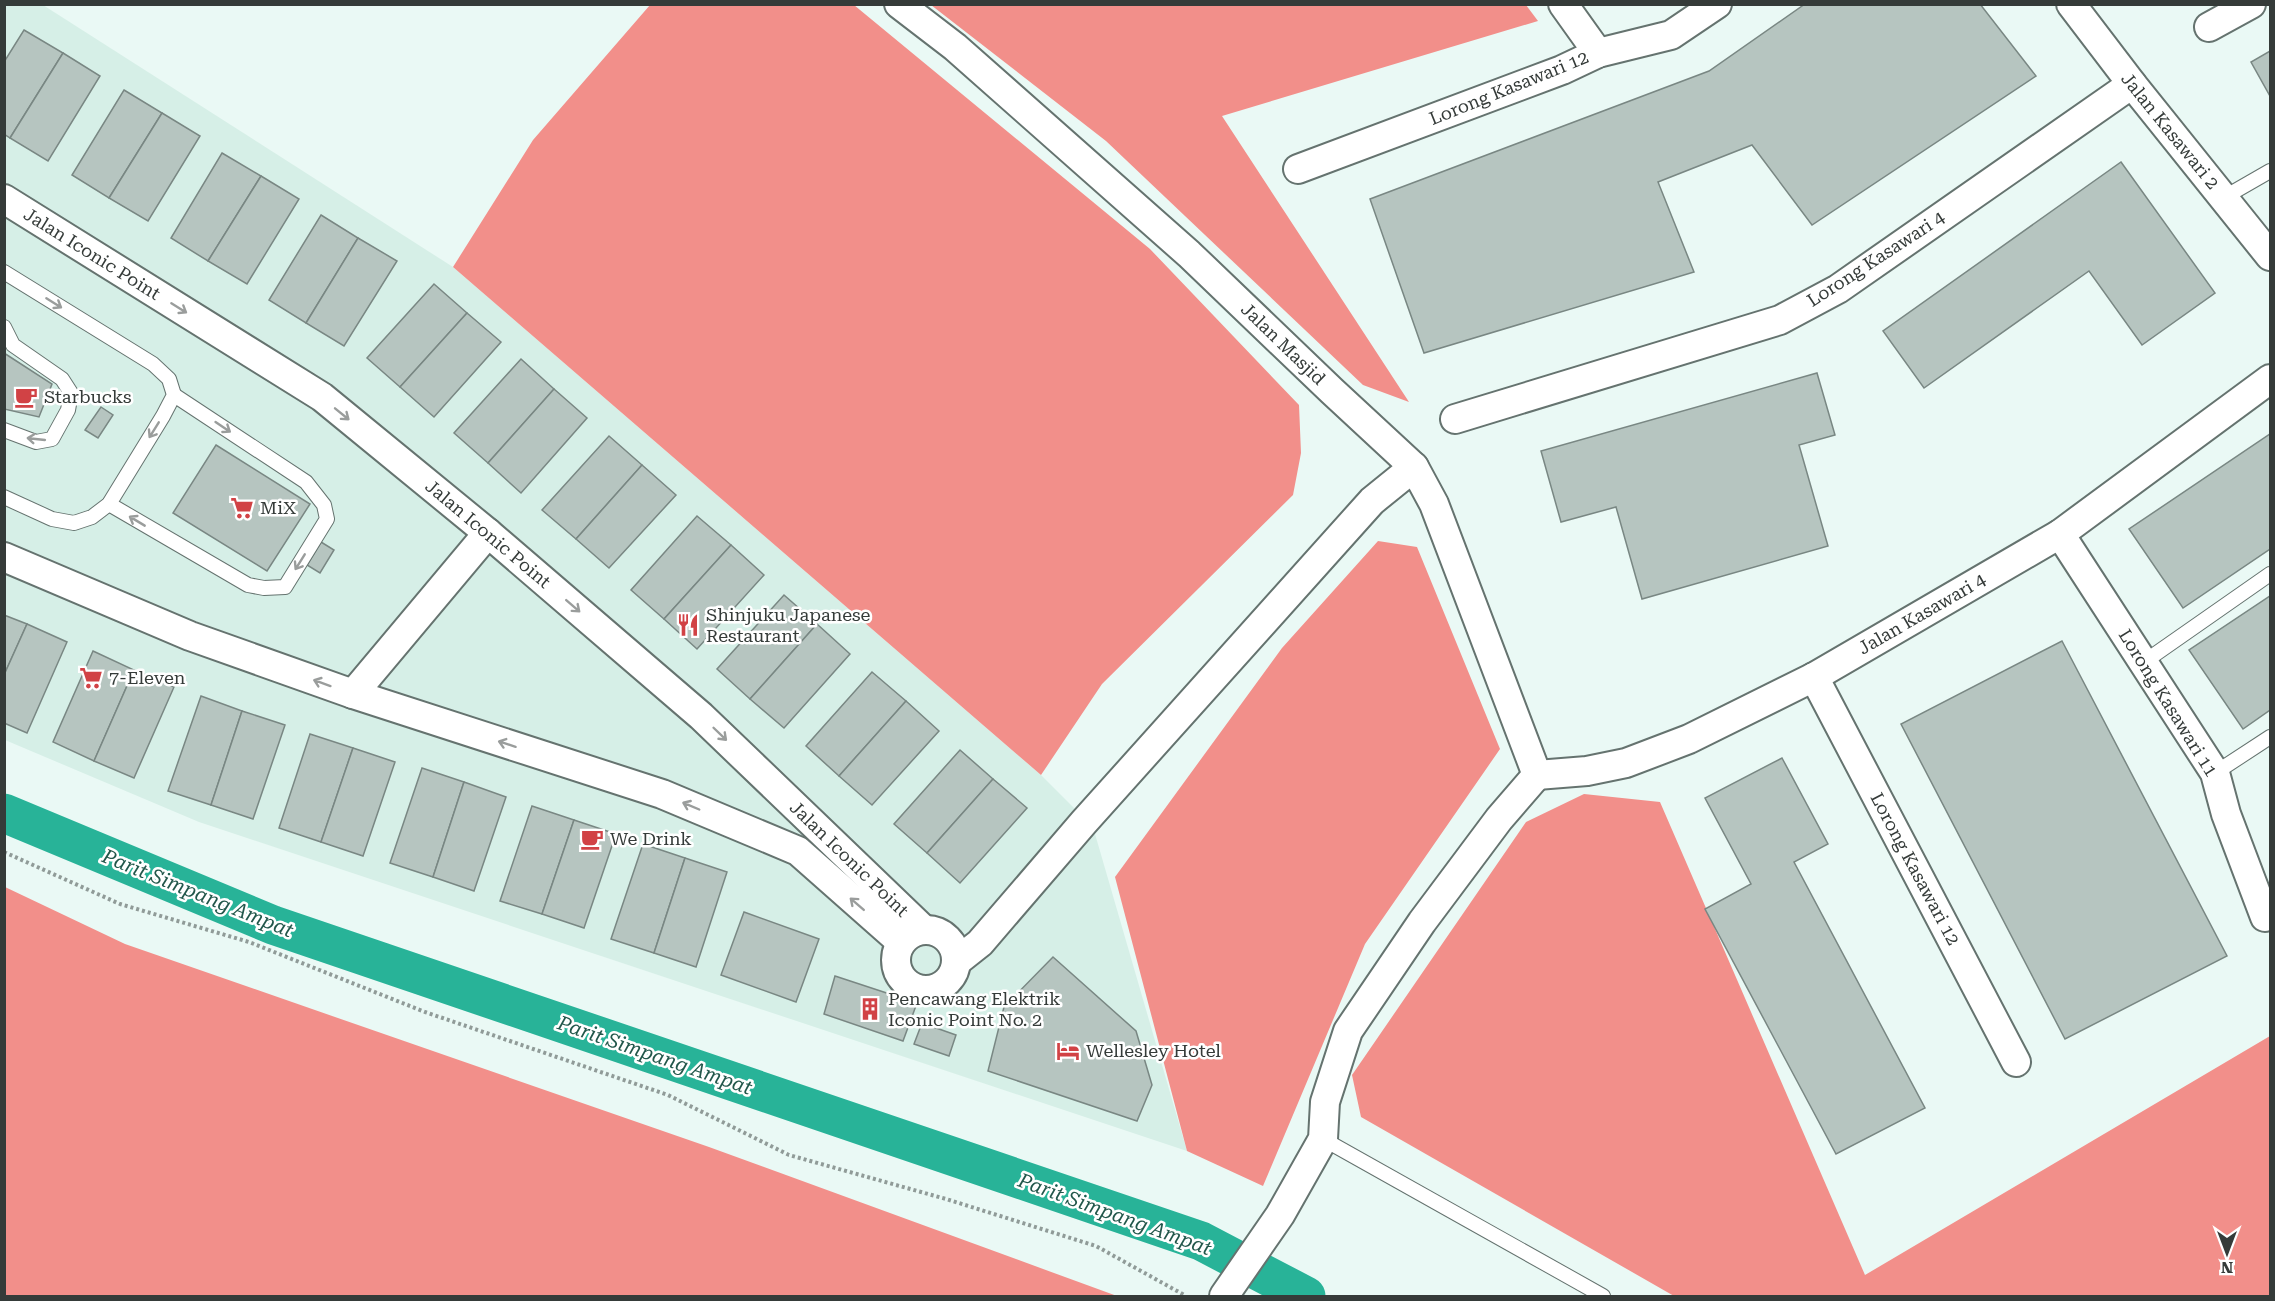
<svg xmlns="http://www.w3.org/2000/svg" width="2275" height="1301" font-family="'Roboto Serif',serif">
<rect width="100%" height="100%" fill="#eaf9f5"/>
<path fill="#d6efe7" d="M4,5H43L453,267L1041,775L1093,827L1187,1151L199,822L5,740Z"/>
<g fill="#f28f8a">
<path d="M650,5H854L1150,249L1299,405L1301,453L1293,495L1102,684L1041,775L453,267L533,140Z"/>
<path d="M931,5H1526L1538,21L1222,116L1409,402L1363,385L1106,141Z"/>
<path d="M1378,541L1417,547L1500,749L1365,944L1263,1186L1187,1151L1115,877L1282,648Z"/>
<path d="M1584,794L1660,802L1865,1275L2270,1036V1296H1674L1361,1117L1352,1075L1526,822Z"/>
<path d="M5,887L125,944L709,1147L1117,1296H5Z"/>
</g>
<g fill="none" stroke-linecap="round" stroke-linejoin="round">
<path stroke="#28b398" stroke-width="39" d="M4,813L273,925L1201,1241L1306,1296"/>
</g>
<g fill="#b6c5c0" stroke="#798783" stroke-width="1.5">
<path d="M1805,4H1980L2036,76L1812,225L1752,145L1658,182L1694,272L1424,353L1370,199L1709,71Z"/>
<path d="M24,30L63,53L10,138L4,134V62Z"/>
<path d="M2270,51V96L2251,62Z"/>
<path d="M63,53L100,76L48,161L10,138Z"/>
<path d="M124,90L162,113L109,198L72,175Z"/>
<path d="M162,113L200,136L148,221L109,198Z"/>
<path d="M222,153L261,176L208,261L171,238Z"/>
<path d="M2121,162L2215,293L2142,345L2089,271L1924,388L1883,331Z"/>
<path d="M261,176L299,199L247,284L208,261Z"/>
<path d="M321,215L358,238L306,323L269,300Z"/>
<path d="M358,238L397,261L344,346L306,323Z"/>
<path d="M434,284L467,313L400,387L367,358Z"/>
<path d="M467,313L501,342L434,417L400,387Z"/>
<path d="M4,353L52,384L39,417L4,409Z"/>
<path d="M521,359L554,389L488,463L454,433Z"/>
<path d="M1817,373L1835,435L1799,445L1828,546L1642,599L1616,507L1561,522L1541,451Z"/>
<path d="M554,389L587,418L521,493L488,463Z"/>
<path d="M101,407L113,415L98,438L85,430Z"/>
<path d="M2270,434V549L2183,608L2129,529Z"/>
<path d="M609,436L642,465L576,539L542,510Z"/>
<path d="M216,445L310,504L267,571L173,513Z"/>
<path d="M642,465L676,495L609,568L576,539Z"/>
<path d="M697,516L731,545L664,619L631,590Z"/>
<path d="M321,542L334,550L320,573L307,565Z"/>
<path d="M731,545L764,575L697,649L664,619Z"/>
<path d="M784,595L817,624L750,699L717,669Z"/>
<path d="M2270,596V710L2243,729L2189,650Z"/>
<path d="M4,615L27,624L4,675Z"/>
<path d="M27,624L67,642L27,733L4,723V675Z"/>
<path d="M817,624L850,654L784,728L750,699Z"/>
<path d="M2062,641L2227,956L2065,1039L1901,724Z"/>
<path d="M93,651L134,670L94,761L53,742Z"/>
<path d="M134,670L174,687L134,778L94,761Z"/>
<path d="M872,672L906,701L839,776L806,746Z"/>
<path d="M201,696L242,711L211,805L168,791Z"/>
<path d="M906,701L939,731L872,805L839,776Z"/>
<path d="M242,711L285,725L253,819L211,805Z"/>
<path d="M310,734L353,748L321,842L279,828Z"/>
<path d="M353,748L395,762L363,856L321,842Z"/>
<path d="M960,750L993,779L927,853L894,824Z"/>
<path d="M1782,758L1828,844L1794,862L1925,1108L1836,1154L1705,909L1751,884L1705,798Z"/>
<path d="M422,768L464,782L433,877L390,863Z"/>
<path d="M993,779L1027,808L960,883L927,853Z"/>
<path d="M464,782L506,797L474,891L433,877Z"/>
<path d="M532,806L574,820L542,914L500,901Z"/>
<path d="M574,820L616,834L584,928L542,914Z"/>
<path d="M643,844L685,858L654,953L611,939Z"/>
<path d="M685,858L727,872L696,967L654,953Z"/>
<path d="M744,912L819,939L796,1002L721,975Z"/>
<path d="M1053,957L1136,1031L1152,1085L1137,1121L988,1071L1004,1007Z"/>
<path d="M835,976L917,1003L903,1041L824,1014Z"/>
<path d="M922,1023L956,1035L949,1056L914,1044Z"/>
</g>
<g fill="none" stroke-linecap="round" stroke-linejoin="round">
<g stroke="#65736f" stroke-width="16">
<g id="lane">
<path d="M2223,198L2270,171"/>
<path d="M4,272L153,364L169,379L174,395L163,416L109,504L92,517L74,523L52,519L4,497"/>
<path d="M4,327L13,345L62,379L71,393L68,410L52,439L36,442L4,430"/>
<path d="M109,504L248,585L264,588L285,587L327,519L324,505L306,482L174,395"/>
<path d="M2144,662L2270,574"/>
<path d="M2215,773L2270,737"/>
<path d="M1323,1139L1603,1296"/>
</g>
</g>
<g stroke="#65736f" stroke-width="32">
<g id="street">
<path d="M899,4L955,47L1189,254L1332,391L1414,467L1434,504L1537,775"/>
<path d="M1563,4L1598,53"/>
<path d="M2071,4L2132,84L2270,256"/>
<path d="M2209,27L2251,4"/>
<path d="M1298,169L1562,70L1598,53L1671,35L1717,4"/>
<path d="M4,199L322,397L488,533L701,716L924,930"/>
<path d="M1455,419L1780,320L1838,289L2132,84"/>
<path d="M2060,534L2215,773L2226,814L2265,917"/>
<path d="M4,557L190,636L353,694L662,794L798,851L901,942"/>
<path d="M1814,677L2016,1062"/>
<path d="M353,694L488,533"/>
<path d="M1537,775L1587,771L1626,763L1689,739L1814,677L2060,534L2270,379"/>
<circle cx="926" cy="960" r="30"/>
<path d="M956,962L980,943L1084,822L1372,501L1414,467"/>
<path d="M1224,1296L1280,1215L1323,1139L1325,1102L1348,1031L1422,922L1499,819L1537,775"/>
</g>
</g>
<path stroke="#909b98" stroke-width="4" stroke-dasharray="3 3" stroke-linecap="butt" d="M4,852L120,904L249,942L425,1012L668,1095L789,1155L946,1199L1096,1246L1186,1296"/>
<use href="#lane" stroke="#fff" stroke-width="14"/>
<use href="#street" stroke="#fff" stroke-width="28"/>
</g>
<defs><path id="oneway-shaft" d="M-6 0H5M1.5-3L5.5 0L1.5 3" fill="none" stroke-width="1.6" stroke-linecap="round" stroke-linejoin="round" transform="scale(1.5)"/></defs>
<g stroke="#9a9d9c">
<use href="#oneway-shaft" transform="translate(54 303) rotate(32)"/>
<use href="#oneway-shaft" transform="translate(179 308) rotate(32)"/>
<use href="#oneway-shaft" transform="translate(342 414) rotate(39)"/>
<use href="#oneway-shaft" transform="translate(223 427) rotate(34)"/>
<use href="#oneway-shaft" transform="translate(154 430) rotate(122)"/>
<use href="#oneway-shaft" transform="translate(36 439) rotate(-174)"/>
<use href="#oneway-shaft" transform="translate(137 521) rotate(-149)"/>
<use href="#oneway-shaft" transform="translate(300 562) rotate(122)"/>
<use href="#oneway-shaft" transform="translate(573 606) rotate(41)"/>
<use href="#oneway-shaft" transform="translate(322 683) rotate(-160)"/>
<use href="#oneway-shaft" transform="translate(720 734) rotate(44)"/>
<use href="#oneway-shaft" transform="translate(507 744) rotate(-162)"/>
<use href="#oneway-shaft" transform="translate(691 806) rotate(-157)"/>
<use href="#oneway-shaft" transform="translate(857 904) rotate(-139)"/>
</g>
<defs>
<g id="cafe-bare" transform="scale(1.8)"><path d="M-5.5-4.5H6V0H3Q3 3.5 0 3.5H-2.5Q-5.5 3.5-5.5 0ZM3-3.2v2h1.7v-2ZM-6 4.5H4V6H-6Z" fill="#d14245" stroke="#fff" stroke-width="2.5" paint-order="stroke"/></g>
<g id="supermarket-bare" transform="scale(1.8)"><path d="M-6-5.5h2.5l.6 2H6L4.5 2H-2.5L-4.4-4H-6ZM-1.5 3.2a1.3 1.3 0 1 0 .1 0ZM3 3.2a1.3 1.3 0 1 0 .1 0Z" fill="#d14245" stroke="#fff" stroke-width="2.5" paint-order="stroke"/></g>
<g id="restaurant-bare" transform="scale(1.8)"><path d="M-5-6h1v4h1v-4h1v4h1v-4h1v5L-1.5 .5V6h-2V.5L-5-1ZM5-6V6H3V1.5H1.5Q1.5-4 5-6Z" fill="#d14245" stroke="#fff" stroke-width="2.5" paint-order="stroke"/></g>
<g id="building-bare" transform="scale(1.8)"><path d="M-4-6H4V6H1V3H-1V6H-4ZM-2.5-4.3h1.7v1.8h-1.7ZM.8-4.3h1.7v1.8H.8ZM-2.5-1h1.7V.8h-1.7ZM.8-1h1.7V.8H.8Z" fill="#d14245" stroke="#fff" stroke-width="2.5" paint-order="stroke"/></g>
<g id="hotel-bare" transform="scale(1.8)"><path d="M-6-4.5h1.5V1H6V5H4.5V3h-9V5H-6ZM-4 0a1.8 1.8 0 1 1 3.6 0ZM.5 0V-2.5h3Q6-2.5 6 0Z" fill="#d14245" stroke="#fff" stroke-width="2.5" paint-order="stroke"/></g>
</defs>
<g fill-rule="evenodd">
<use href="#cafe-bare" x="26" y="397"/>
<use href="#supermarket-bare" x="242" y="508"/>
<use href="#restaurant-bare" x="688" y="625"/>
<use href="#supermarket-bare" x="91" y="678"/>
<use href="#cafe-bare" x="592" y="839"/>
<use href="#building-bare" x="870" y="1009"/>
<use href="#hotel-bare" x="1068" y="1051"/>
</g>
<g text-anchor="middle" stroke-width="5" stroke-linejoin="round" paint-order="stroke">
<g font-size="18" fill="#353b39" stroke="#fff">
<text transform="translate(1509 88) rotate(-22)" y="6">Lorong Kasawari 12</text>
<text transform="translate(2170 131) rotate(51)" y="6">Jalan Kasawari 2</text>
<text transform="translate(92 254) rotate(32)" y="6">Jalan Iconic Point</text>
<text transform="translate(1876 259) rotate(-33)" y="6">Lorong Kasawari 4</text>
<text transform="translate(1283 344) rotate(44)" y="6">Jalan Masjid</text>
<text transform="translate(488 534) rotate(40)" y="6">Jalan Iconic Point</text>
<text transform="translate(1922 614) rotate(-30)" y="6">Jalan Kasawari 4</text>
<text transform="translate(2168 703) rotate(58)" y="6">Lorong Kasawari 11</text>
<text transform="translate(849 859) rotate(44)" y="6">Jalan Iconic Point</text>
<text transform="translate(1915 869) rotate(62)" y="6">Lorong Kasawari 12</text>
</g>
<g font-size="18" fill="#353b39" stroke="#fff" text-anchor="start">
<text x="44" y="403">Starbucks</text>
<text x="260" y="514">MiX</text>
<text x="706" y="621">Shinjuku Japanese<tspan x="706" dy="21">Restaurant</tspan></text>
<text x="109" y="684">7-Eleven</text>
<text x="610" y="845">We Drink</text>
<text x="888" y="1005">Pencawang Elektrik<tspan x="888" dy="21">Iconic Point No. 2</tspan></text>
<text x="1086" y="1057">Wellesley Hotel</text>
</g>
<g font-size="20" font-style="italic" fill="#22574b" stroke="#fff">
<text transform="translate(198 893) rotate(22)" y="7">Parit Simpang Ampat</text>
<text transform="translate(655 1055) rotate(19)" y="7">Parit Simpang Ampat</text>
<text transform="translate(1115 1214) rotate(20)" y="7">Parit Simpang Ampat</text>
</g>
</g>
<rect width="2275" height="1301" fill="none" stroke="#353b39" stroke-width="12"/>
<g transform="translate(2227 1253) rotate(180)" stroke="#ffffff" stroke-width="4.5" paint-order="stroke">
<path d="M0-4.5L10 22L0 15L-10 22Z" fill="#353b39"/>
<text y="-9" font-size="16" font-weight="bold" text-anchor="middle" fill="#353b39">N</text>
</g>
</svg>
